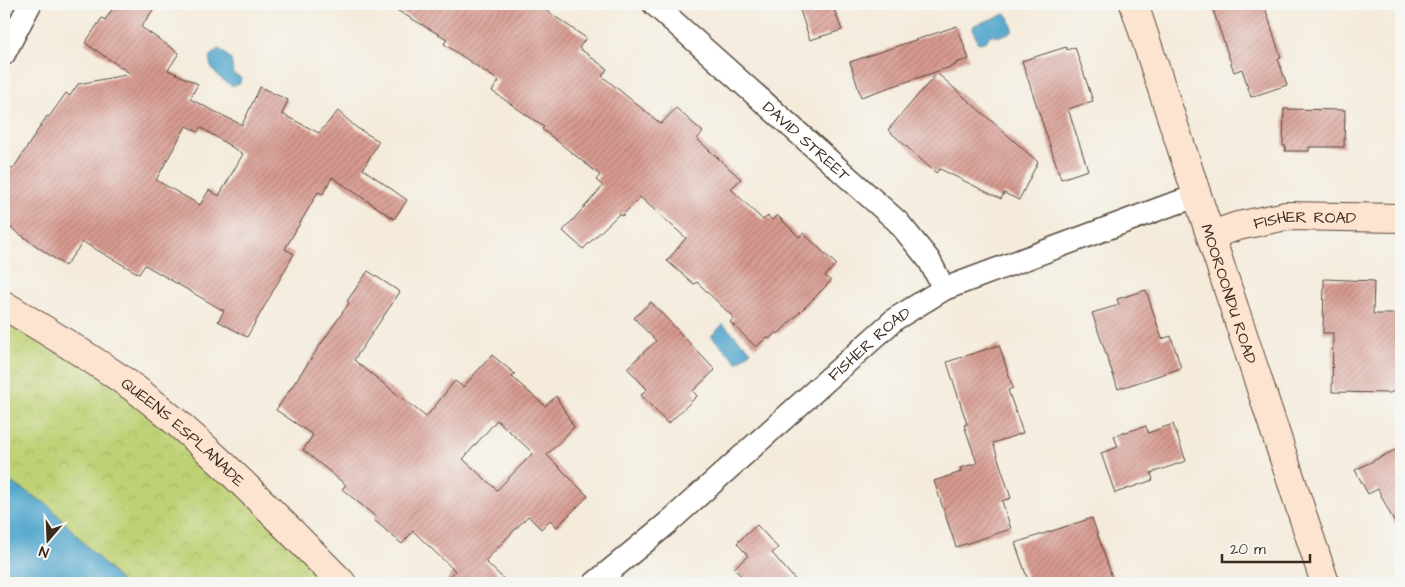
<svg xmlns="http://www.w3.org/2000/svg" width="1405" height="587" font-family="'Architects Daughter',sans-serif">
<defs>
<pattern id="park-crowns" width="20" height="18" patternUnits="userSpaceOnUse" patternTransform="scale(1.25)"><rect width="20" height="18" fill="#bed174"/><path d="M2 6a3 3 0 1 1 6 0M12 15a3 3 0 1 1 6 0" fill="none" stroke="#a4b464"/></pattern>
<pattern id="building-hatch" width="6" height="6" patternUnits="userSpaceOnUse" patternTransform="scale(1.25)"><rect width="6" height="6" fill="#d79a90"/><path d="M-1 1l2-2M0 6l6-6M5 7l2-2" fill="none" stroke="#b07e75"/></pattern>
</defs>
<rect width="100%" height="100%" fill="#f6f6f2"/>
<filter id="ink" filterUnits="userSpaceOnUse"><feTurbulence type="fractalNoise" baseFrequency=".02" numOctaves="2"/><feDisplacementMap in="SourceGraphic" scale="10" xChannelSelector="R" yChannelSelector="G"/><feConvolveMatrix kernelMatrix="1 2 1 2 8 2 1 2 1" color-interpolation-filters="sRGB"/></filter>
<filter id="wash" filterUnits="userSpaceOnUse"><feTurbulence type="fractalNoise" baseFrequency=".0096" numOctaves="4" result="noise"/><feDisplacementMap in="SourceGraphic" scale="20" xChannelSelector="R" yChannelSelector="G"/><feGaussianBlur stdDeviation="1.12" result="paint"/><feColorMatrix in="noise" values="0 0 0 0 0 0 0 0 0 0 0 0 0 0 0 0 0 1.4 0 .05"/><feComposite in="paint" operator="in"/></filter>
<g filter="url(#wash)">
<rect width="100%" height="100%" fill="#f4ebdb"/>
<path fill="url(#park-crowns)" stroke="#7c7e49" d="M4,305L77,350L342,583H122L48,505L4,478Z"/>
<g fill="#50a5cc" stroke="#466875">
<path d="M1006,14L1009,17L1013,29L1012,32L997,37L993,35L989,36L987,41L980,43L977,42L973,29L974,25Z"/>
<path d="M219,49C232,57 232,61 233,74L241,78L240,83L233,86C219,80 197,60 219,49Z"/>
<path d="M723,324L751,351L738,363L711,336Z"/>
<path d="M4,478L48,505L122,583H4Z"/>
</g>
<g id="blocks">
<g fill="url(#building-hatch)" fill-rule="evenodd">
<path d="M116,4H157L141,27L179,53L168,70L198,84L190,99L242,125L260,87L288,100L282,114L319,133L338,111L357,128L379,141L363,169L407,200L394,219L332,177L323,194L318,192L285,249L294,254L247,337L218,321L224,311L145,265L139,274L83,242L65,266L4,223V163L13,169L47,116L49,117L66,93L70,96L78,84L131,74L85,43L102,18L105,20ZM186,126L198,132L200,127L243,154L219,196L209,190L200,205L156,180Z"/>
<path d="M386,4H537L586,38L579,48L607,69L602,76L661,124L676,108L703,132L697,139L741,179L731,189L763,220L768,216L772,220L777,215L799,237L803,233L836,264L825,276L831,281L778,334L776,332L769,339L767,337L756,347L730,322L734,318L697,282L694,284L667,261L686,238L640,197L636,202H635L622,216L619,214L583,249L563,231L603,186L596,180L600,175L542,129L544,127L492,91L499,81L444,44L447,39Z"/>
<path d="M798,4H832L842,30L810,40Z"/>
<path d="M1211,4H1264L1281,58L1278,59L1287,85L1251,97L1242,69L1234,72Z"/>
<path d="M957,26L969,59L956,63V65L861,97L850,62Z"/>
<path d="M1066,47L1067,50L1075,47L1093,101L1068,109L1088,170L1061,179L1022,61Z"/>
<path d="M937,73L1038,162L1019,200L1004,193L1001,199L940,169L936,173L888,130Z"/>
<path d="M1284,109L1345,110L1344,147H1309V151H1285L1286,146H1283Z"/>
<path d="M368,271L400,292L354,360L426,417L455,381L463,387L492,355L515,374L512,377L545,406L556,396L574,427L547,455L588,496L557,527L550,520L541,529L528,516L485,561L508,583H444L455,571L413,531L402,544L374,520L376,517L342,489L346,485L303,450L313,435L276,410L349,303L347,301ZM497,420L533,453L497,490L463,459Z"/>
<path d="M1324,279L1374,281L1373,314H1401V387L1390,393L1332,392L1333,333H1323Z"/>
<path d="M1146,290L1162,339L1171,336L1181,368L1118,389L1092,313L1119,305L1117,299Z"/>
<path d="M651,302L715,370L693,391L697,396L668,424L641,395L647,389L627,368L656,341L634,318Z"/>
<path d="M999,345L1013,388L1008,390L1023,433L993,443L1011,498L1002,501L1011,529L956,547L934,481L961,472L960,468L977,463L964,425L967,424L947,362Z"/>
<path d="M1173,424L1186,461L1151,473L1153,480L1115,493L1101,453L1118,447L1114,436L1146,426L1148,433Z"/>
<path d="M1401,447V536L1378,489L1368,494L1355,470Z"/>
<path d="M1092,518L1114,583H1029L1015,543Z"/>
<path d="M757,525L778,548L772,553L798,583H747L734,568L748,556L737,543Z"/>
</g>
</g>
</g>
<g filter="url(#ink)">
<use href="#blocks" fill-opacity="0" stroke="#57473a" stroke-width="1"/>
<g fill="none" stroke-linecap="round" stroke-linejoin="round">
<g stroke="#57473a" stroke-width="25">
<g id="street">
<path id="s1" d="M654,4L898,222L929,260L944,289"/>
<path d="M4,54L30,4"/>
<path id="s2" d="M595,583L670,521L895,319L944,289L1167,206L1198,196"/>
</g>
</g>
<g stroke="#57473a" stroke-width="30">
<g id="secondary">
<path id="s3" d="M1134,4L1325,583"/>
<path id="s4" d="M1211,235L1238,226L1286,216L1401,218"/>
<path id="s5" d="M4,305C48,332 96,360 138,391C212,448 276,517 342,583"/>
</g>
</g>
<use href="#street" stroke="#fff" stroke-width="22"/>
<use href="#secondary" stroke="#fde4d0" stroke-width="28"/>
</g>
</g>
<g text-anchor="middle" stroke-width="4" stroke-linejoin="round" paint-order="stroke">
<g font-size="16" fill="#3b2a1e" stroke="#f6f6f2">
<text dy="6" stroke="none"><textPath href="#s1" startOffset="205">DAVID STREET</textPath></text>
<text dy="6" stroke="none"><textPath href="#s4" startOffset="96">FISHER ROAD</textPath></text>
<text dy="6" stroke="none"><textPath href="#s3" startOffset="305">MOOROONDU ROAD</textPath></text>
<text dy="6" stroke="none"><textPath href="#s2" startOffset="364">FISHER ROAD</textPath></text>
<text dy="6" stroke="none"><textPath href="#s5" startOffset="220">QUEENS ESPLANADE</textPath></text>
</g>
</g>
<rect width="1405" height="587" fill="none" stroke="#f6f6f2" stroke-width="20"/>
<g transform="translate(48 540) rotate(199)" stroke="#f6f6f2" stroke-width="4" paint-order="stroke">
<path d="M0-4L9 19L0 12L-9 19Z" fill="#3b2a1e"/>
<text y="-8" font-size="14" font-weight="bold" text-anchor="middle" fill="#3b2a1e">N</text>
</g>
<path d="M1222 554v8h88v-8" fill="none" stroke="#3b2a1e" stroke-width="2.5"/>
<text x="1230" y="554" font-size="15" fill="#3b2a1e" stroke="#f6f6f2" stroke-width="4" paint-order="stroke">20 m</text>
</svg>
